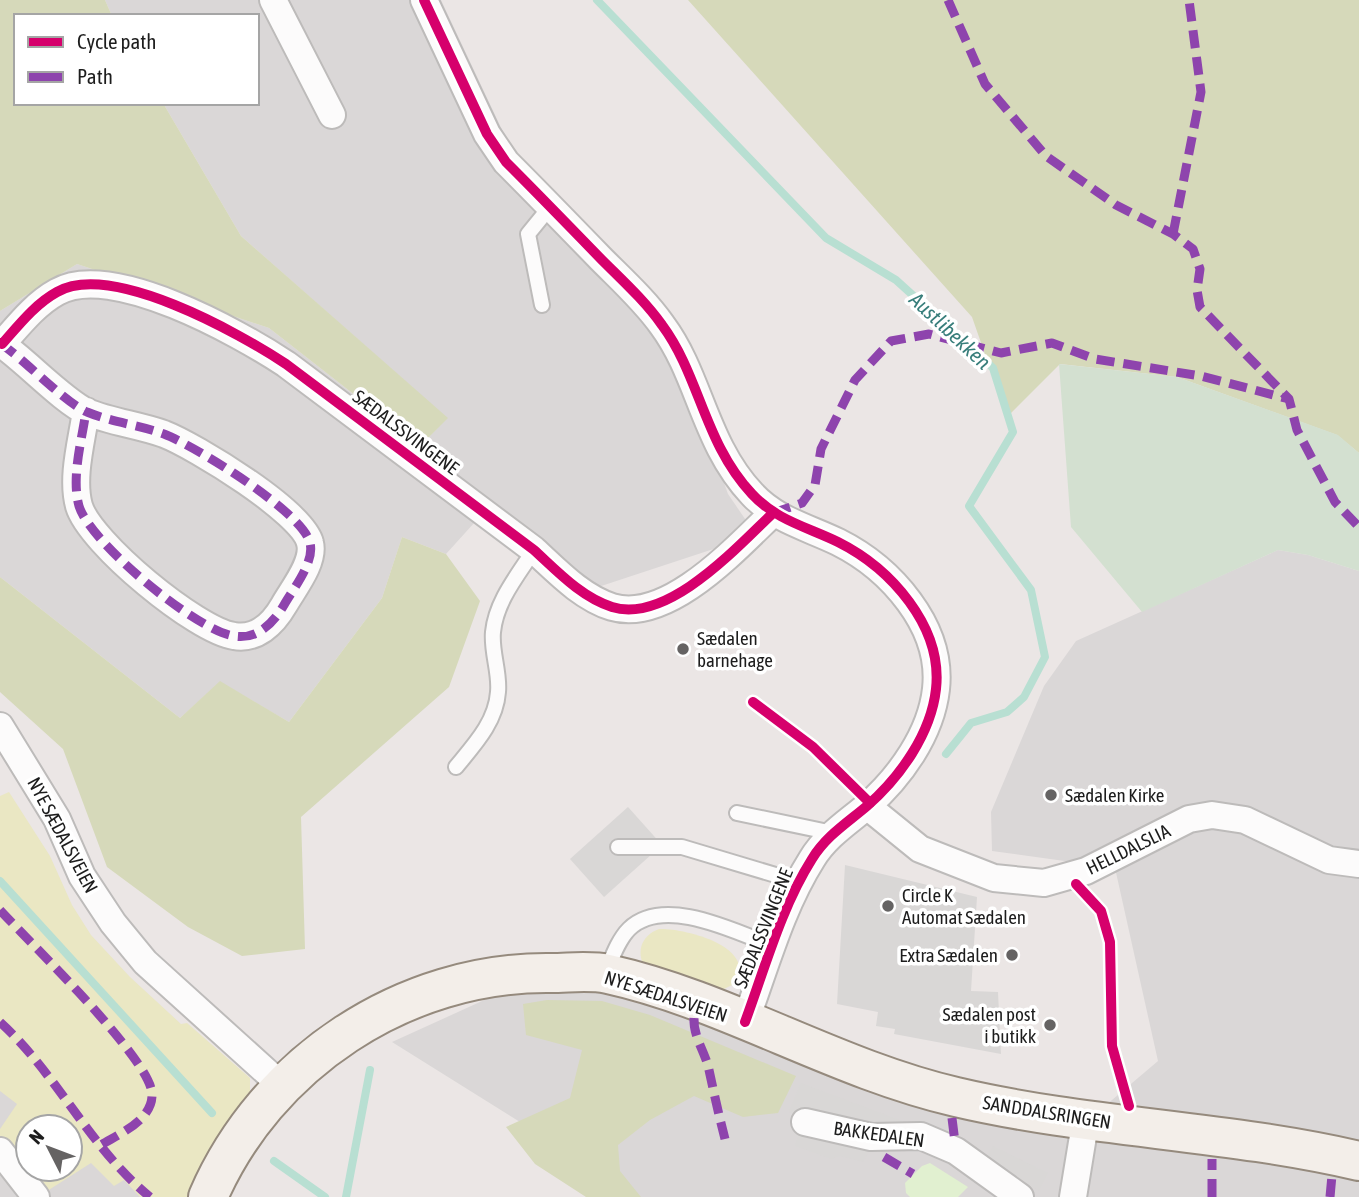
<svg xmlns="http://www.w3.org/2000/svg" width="1359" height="1197" font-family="'Asap Condensed',sans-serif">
<rect width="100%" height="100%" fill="#ebe6e5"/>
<g fill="#dad7d7" fill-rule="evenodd">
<path d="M105,0H441L511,149L675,347L728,494L756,535L583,592L484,512L446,554L402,537L382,598L289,722L220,682L180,718L0,577V311L77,264L269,328L420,446L447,418L241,236L163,103H257V16H112Z"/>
<path d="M1278,550L1308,555L1359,571V1197H625L520,1122L392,1042L524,982L656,989L1079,1128L1158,1061L1115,868L992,851L991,812L1044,686L1076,641Z"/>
<path d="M0,1057L136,1182L140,1197H0ZM28,1127H70V1169H28Z"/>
</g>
<g fill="#eae7c3" fill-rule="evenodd">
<path d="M9,792L50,856L72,905L91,935L130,977L181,1024L187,1023L250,1078V1097L190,1197H140L124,1180L114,1186L91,1163L44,1193L0,1136V1129L17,1104L0,1091V796ZM28,1127H70V1169H28Z"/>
<path d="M659,929C684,928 757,946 736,983L720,991L647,971C635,954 640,936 659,929Z"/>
</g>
<g fill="#d6d9ba">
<path d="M0,0H105L112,16H16V103H163L241,236L448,418L420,446L269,328L77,264L0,311Z"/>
<path d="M688,0H1359V453L1337,435L1177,377L1060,364L1007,417L972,317Z"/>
<path d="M402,537L446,554L480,601L449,687L301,817L305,949L242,956L188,927L107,867L63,749L0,692V577L180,718L220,681L289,722L382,598Z"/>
<path d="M547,1000L602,1001L650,1015L796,1076L778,1113L743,1117L694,1096L650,1120L618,1145L620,1171L641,1197H586L535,1164L506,1127L570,1098L582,1050L526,1035L523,1004Z"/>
</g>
<path fill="#d3e0d0" d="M1059,364L1177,377L1338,435L1359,453V571L1308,555L1278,550L1142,612L1071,527Z"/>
<path fill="#e1f0d0" d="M930,1163L968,1187L958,1197H910L906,1193L905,1183L922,1166Z"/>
<g fill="#d9d7d6">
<path d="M628,807L662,845L604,897L570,859Z"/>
<path d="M845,865L977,897L971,991L998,992L1001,1054L894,1034L895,1029L876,1026L878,1012L837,1004Z"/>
<path d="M801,1083L902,1121L891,1152L872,1145L863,1162L839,1156L832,1159L795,1146L805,1119L789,1112Z"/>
<path d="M993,1146L1048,1173L1039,1191L984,1161Z"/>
</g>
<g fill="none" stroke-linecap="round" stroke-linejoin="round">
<g stroke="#b8dfd2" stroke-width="8">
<path d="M597,0L826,238L896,280L993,368L1013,432L969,506L1031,590L1045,657L1024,697L1007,712L971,723L946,754"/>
<path d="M0,881L212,1113"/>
<path d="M274,1161L325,1197"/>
<path d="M346,1197L370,1070"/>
</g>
<g stroke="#bdbbba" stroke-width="18">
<g id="lane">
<path d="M542,305L528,234L550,207"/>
<path d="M456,767C474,745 496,722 498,692C500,672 491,652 493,632C496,601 518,575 534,550"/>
<path d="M737,813L833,833"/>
<path d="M618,847H682L799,882"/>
<path d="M606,972C612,958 618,940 629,929C664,895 736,932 773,946"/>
</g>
</g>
<g stroke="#bdbbba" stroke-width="30">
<g id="street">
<path d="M273,0L332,115"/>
<path d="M424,0L487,134L506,162C538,194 570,227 602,260C623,281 645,301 662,325C700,376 704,443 752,494C776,520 807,527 838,542C890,568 943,626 936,689C931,734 900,777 867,806C847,823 826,836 812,859C781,908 765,968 745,1022"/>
<path d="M0,343C25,360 63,401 87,412C111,422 139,425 164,434C195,446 303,512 310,543C315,562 293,589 284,605C273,624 256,640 234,636C197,631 90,543 79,506C71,477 82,440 86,411"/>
<path d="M2,344C18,326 35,304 57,292C111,261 239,333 286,364L534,550C557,571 581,597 612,607C668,624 737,547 773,513"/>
<path d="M0,726L57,819L82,876L113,923L145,962L281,1085"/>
<path d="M867,806L920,849L994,878L1044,883L1086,871L1189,819L1212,815L1245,820L1329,860L1359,864"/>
<path d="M805,1122L871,1137L921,1136L956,1151L1020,1197"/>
<path d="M0,1151L36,1197"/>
<path d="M1073,1197L1086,1118"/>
</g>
</g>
<g stroke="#958a7d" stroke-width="42">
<path id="secondary" d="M208,1197C266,1063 404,971 551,973C569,973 590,970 608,974C726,1000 835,1069 956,1097C1088,1128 1226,1130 1359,1161"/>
</g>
<use href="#lane" stroke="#fcfbfb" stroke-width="14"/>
<use href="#street" stroke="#fcfbfb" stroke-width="26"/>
<use href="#secondary" stroke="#f3eee9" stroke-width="38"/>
<g stroke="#8e44ad" stroke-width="9" stroke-dasharray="18 9" stroke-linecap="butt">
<path d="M948,0L985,84L1046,156L1116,205L1173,234L1193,249L1200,269L1197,290L1200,307L1289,399L1297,430L1335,502L1359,527"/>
<path d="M1173,234L1201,92L1189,0"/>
<path d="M0,343C25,360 63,401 87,412C111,422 139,425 164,434C195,446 303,512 310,543C315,562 293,589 284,605C273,624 256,640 234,636C197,631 90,543 79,506C71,477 82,440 86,411"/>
<path d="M773,513L802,503L815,485L821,449L855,380L891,341L929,334L1001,353L1052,343L1095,359L1201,376L1289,399"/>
<path d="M0,910C29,942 151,1059 152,1094C153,1120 119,1134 101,1145"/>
<path d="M694,1018C693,1037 705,1051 709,1070C714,1093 719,1116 725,1139"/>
<path d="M0,1022C57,1074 90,1148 150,1197"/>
<path d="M952,1118L955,1142"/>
<path d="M884,1157L913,1174"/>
<path d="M1212,1197V1159"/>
<path d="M1330,1197L1332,1175"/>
</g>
<g stroke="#fff" stroke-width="15">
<g id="cycleway">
<path d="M424,0L487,134L506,162C538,194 570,227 602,260C623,281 645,301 662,325C700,376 704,443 752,494C776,520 807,527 838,542C890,568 943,626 936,689C931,734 900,777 867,806C847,823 826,836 812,859C781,908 765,968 745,1022"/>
<path d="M0,343L2,344C18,326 35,304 57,292C111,261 239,333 286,364L534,550C557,571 581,597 612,607C668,624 737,547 773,513"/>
<path d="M753,702L813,747L870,803"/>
<path d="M1076,884L1101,911L1110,942L1112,1046L1129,1106"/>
</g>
</g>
<use href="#cycleway" stroke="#d6006c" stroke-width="10"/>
</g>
<g fill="#656363" stroke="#fff" stroke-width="2.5">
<circle cx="683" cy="649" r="7"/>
<circle cx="1051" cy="795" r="7"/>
<circle cx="888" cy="906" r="7"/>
<circle cx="1012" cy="955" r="7"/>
<circle cx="1050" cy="1025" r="7"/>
</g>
<g text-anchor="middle" stroke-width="7" stroke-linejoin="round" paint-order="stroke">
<g font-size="19" fill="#1d1d1d" stroke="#fff">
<text transform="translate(406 432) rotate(37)" y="7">SÆDALSSVINGENE</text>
<text transform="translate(63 835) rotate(62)" y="7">NYE SÆDALSVEIEN</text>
<text transform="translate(1128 849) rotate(-26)" y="7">HELLDALSLIA</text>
<text transform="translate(763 928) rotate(-68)" y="7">SÆDALSSVINGENE</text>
<text transform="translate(666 996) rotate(18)" y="7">NYE SÆDALSVEIEN</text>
<text transform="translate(1047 1112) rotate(9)" y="7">SANDDALSRINGEN</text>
<text transform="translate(879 1134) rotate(8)" y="7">BAKKEDALEN</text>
</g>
<g font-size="19" fill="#1d1d1d" stroke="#fff" text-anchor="start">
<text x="697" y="645">Sædalen<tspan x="697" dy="22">barnehage</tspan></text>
<text x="1065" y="802">Sædalen Kirke</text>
<text x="902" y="902">Circle K<tspan x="902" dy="22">Automat Sædalen</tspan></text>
<text x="998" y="962" text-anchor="end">Extra Sædalen</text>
<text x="1036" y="1021" text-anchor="end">Sædalen post<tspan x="1036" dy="22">i butikk</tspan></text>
</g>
<g font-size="21" font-style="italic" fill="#387e7b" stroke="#fff">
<text transform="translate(950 331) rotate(43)" y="7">Austlibekken</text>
</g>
</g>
<rect x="14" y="14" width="245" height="91" fill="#ffffff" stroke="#a5a5a5" stroke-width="2"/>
<rect x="28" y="37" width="35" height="10" fill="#d6006c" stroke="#a5a5a5" stroke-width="2"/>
<text x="77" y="49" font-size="21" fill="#1d1d1d">Cycle path</text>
<rect x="28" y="72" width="35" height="10" fill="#8e44ad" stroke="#a5a5a5" stroke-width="2"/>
<text x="77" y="84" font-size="21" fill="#1d1d1d">Path</text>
<g transform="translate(49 1148) rotate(312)"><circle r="33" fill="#ffffff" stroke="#a5a5a5" stroke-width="2"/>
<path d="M0-5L12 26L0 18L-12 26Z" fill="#656363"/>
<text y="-10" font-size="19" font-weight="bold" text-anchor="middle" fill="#1d1d1d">N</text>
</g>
</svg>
